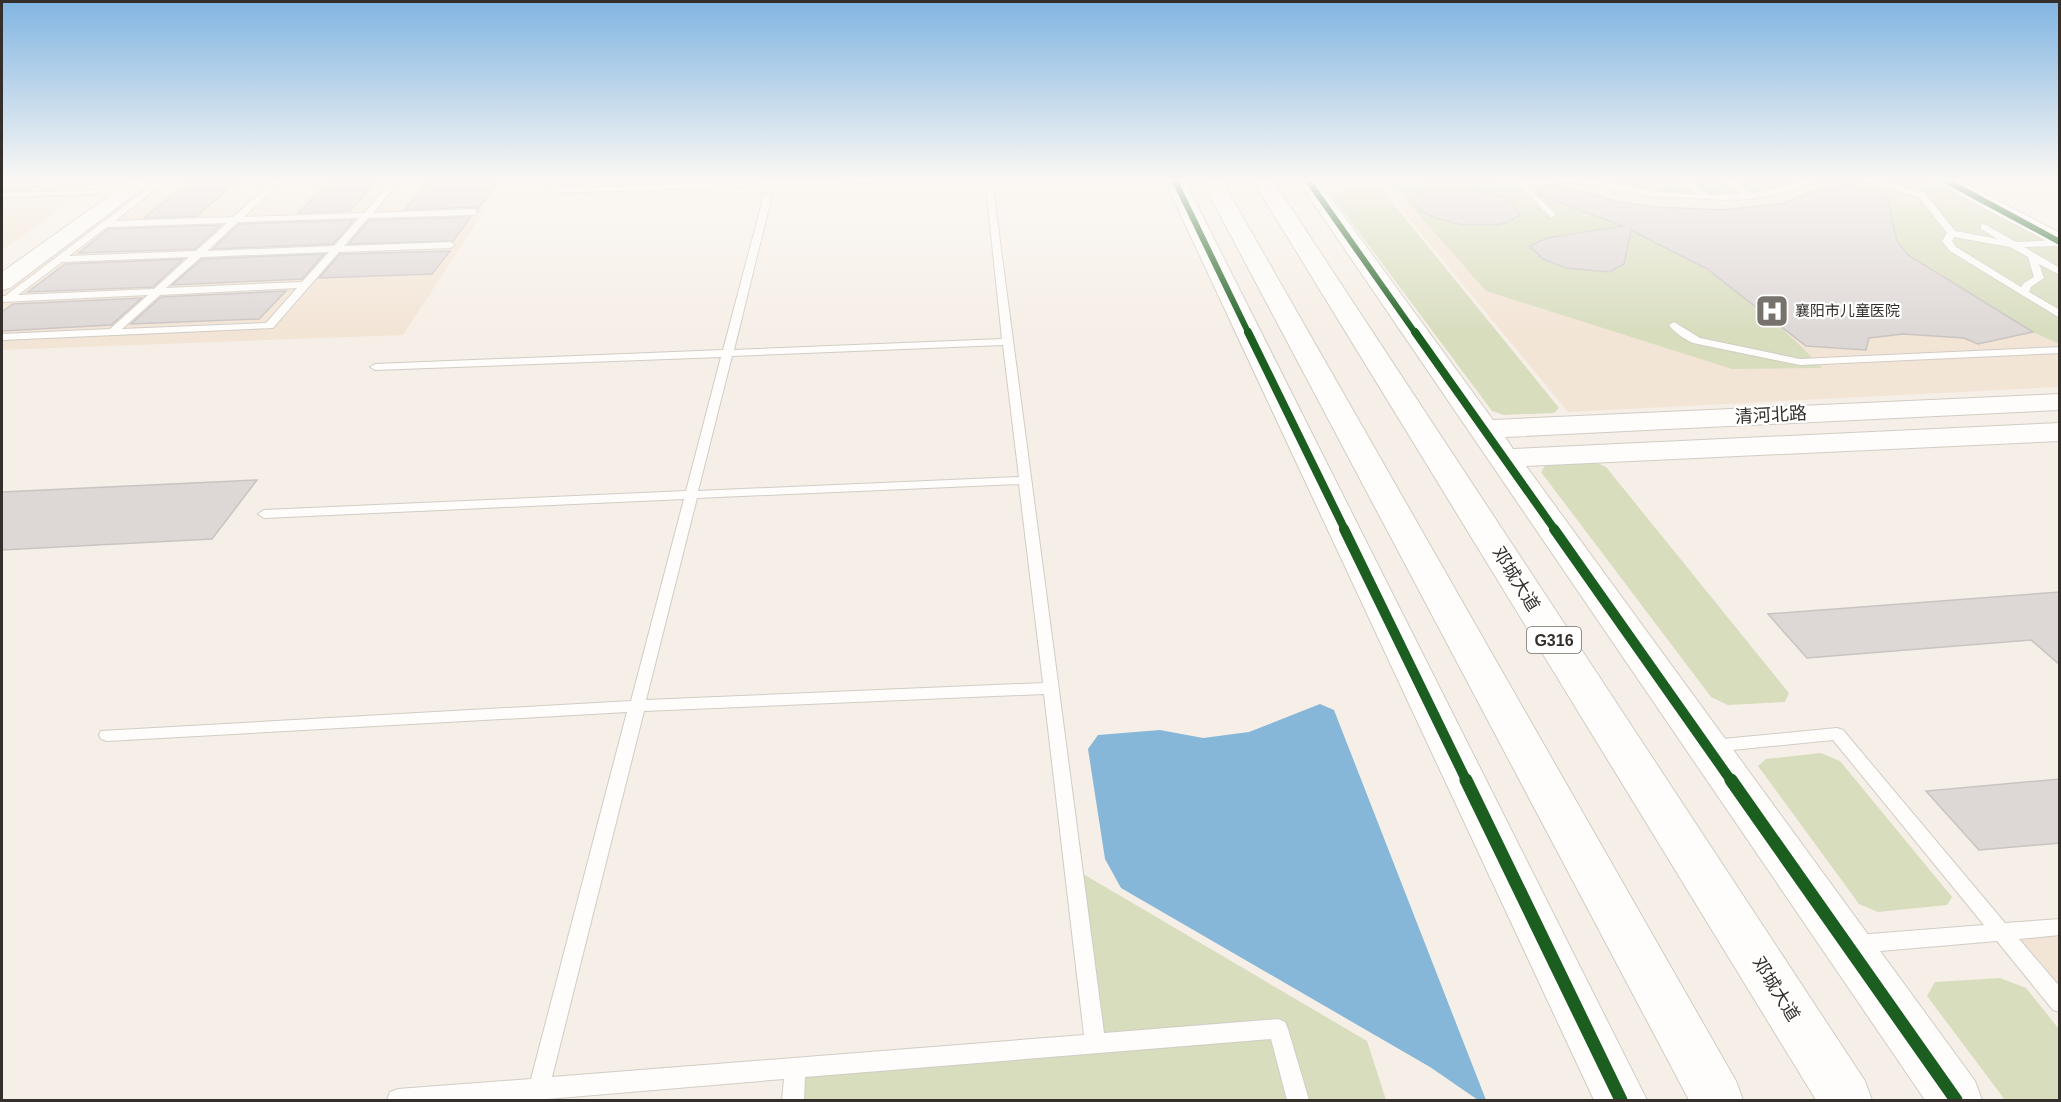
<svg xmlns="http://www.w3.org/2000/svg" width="2061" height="1102" font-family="Arial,'Noto Sans SC',sans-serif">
<rect width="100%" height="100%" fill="#f6efe7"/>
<g fill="#f3e5d6">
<path d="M2,179H103L2,250Z"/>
<path d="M145,179H1093L1094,180L493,198L403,335L2,350V284Z"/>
<path d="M1376,179H1952L2059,236V387L1568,412Z"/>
<path d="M2059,927V1003L1999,931Z"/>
</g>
<g fill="#d8ddbe">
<path d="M1494,179C1536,194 1580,208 1622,225C1697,256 1767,309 1822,368L1732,369L1486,291L1390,182Z"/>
<path d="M1578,179H1809C1787,201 1692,198 1660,196C1633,194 1605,185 1578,179Z"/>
<path d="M1823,179H1939L2059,244V344L2029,330L1908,255L1897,241L1887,196Z"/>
<path d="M1375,189L1383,191L1559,408L1554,413L1504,415L1492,411L1329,192Z"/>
<path d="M1595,462L1606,467L1789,693L1785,702L1728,705L1711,697L1541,472L1545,466Z"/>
<path d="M1821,753L1840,761L1952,897L1947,905L1878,912L1859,904L1758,766L1766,759Z"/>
<path d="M1073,868L1367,1041L1386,1100H793L795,1068L1095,1044Z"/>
<path d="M2000,978L2026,988L2059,1029V1100H2005L1927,996L1935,982Z"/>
</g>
<path fill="#86b7d9" d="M1320,704L1334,710L1486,1100H1478L1430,1067L1121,888L1105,859L1088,749L1098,735L1160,730L1203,738L1249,732Z"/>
<g fill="#ddd7d6" stroke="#c9c4c2" stroke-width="1.5">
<path d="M2,179H46L29,190L2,191Z"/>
<path d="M331,179H378L350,211L298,213Z"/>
<path d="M431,179H500L478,209L474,207L404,210Z"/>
<path d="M1815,179L1875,190L1887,196L1897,241L1908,255L2033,332L1978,344L1964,338L1903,334L1869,338L1866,350L1806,346L1707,269L1631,230L1624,264L1609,272L1566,268L1543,259L1530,246L1547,238L1623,226L1540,195L1537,192L1539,187L1559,185L1620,202L1656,207L1723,210L1784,203L1818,189Z"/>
<path d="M238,180L197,216L144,218L188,182Z"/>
<path d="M1460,187L1505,198L1514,205L1520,215L1508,222L1496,225H1462L1430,216L1420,210L1412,201L1421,193L1431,189Z"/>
<path d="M471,217L453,241L349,244L369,220Z"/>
<path d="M354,220L333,244L213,249L239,224Z"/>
<path d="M221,225L195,249L79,253L108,229Z"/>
<path d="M450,251L432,274L319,278L340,254Z"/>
<path d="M324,254L302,279L172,285L202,259Z"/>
<path d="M183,259L153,287L28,292L65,264Z"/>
<path d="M286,291L259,319L131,324L161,297Z"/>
<path d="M142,298L111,325L2,331V312L13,304Z"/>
<path d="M257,480L212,539L2,550V492Z"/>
<path d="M2060,592V665L2031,640L1807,658L1768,614Z"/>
<path d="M2060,779V843L1979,850L1926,791Z"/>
</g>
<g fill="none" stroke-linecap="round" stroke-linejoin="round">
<g stroke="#d1ccc5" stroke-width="2">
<g id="lane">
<path d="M160,179H168L115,221L233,217L276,179H284L244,217L364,213L394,179H402L373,213L474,209L478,212L474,215L368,218L344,246L450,242L455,245L450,248L339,252L273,328L2,340V334L110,329L148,295L2,302V296H5ZM359,218L334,246L207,251L238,222ZM227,223L196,251L69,256L107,227ZM329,252L302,282L166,288L201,257ZM189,257L154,289L18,295L62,262ZM297,288L266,323L122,329L160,295Z"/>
<path d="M557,179H565L560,188L858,179H921L917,181L551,193L550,191Z"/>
<path d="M1554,179H1589L1651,191L1698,195L1678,179H1687L1709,195L1742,194L1722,179H1731L1752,193L1791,186L1805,179H1813L1805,186L1789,191L1751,199L1726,200L1651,196L1579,182L1527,185L1554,213L1555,215L1551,218L1517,183L1521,181Z"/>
<path d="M1859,179H1870L1925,193L1955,231L1998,239L1981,229V225L1984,224L2016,242L2060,240V246L2024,247L2060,268V275L2039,264L2044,278L2031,287L2029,292L2060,310V318L1950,251L1942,241L1947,233L1919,197ZM1954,237L2010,247L2028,257L2034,277L2024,283L2021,287L1956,247L1952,241Z"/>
<path d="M986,186L993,188L1104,1033L1278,1019L1285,1022L1288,1029L1309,1100H1287L1271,1039L805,1077L804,1100H782L784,1079L547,1099V1100H387L390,1092L398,1089L531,1079L627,712L107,741L101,739L99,735L101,731L631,701L684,499L264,518L258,514L264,510L686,491L721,357L375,370L370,367L375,364L723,350L764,195L768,193L772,195L734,350L1002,339ZM1003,345L1019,477L698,491L732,356ZM1019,484L1043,683L646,700L697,498ZM1044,694L1084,1035L552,1077L644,711Z"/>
<path d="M97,190L98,192L94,194L2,197V193Z"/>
<path d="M1674,322L1700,338L1800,359L2060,347V353L1800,365L1693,343C1683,338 1676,334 1669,325Z"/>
<path d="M1837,728L1843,730L2005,923L2060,919V935L2019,939L2060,987V1012L2053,1010L1997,941L1857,953L1850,950L1847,944L1850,938L1857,935L1984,925L1833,740L1712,752L1706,750L1704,746L1706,742L1712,740Z"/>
</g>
</g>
<g stroke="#d1ccc5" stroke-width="2">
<g id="secondary">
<path d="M133,179H155L10,288L2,290V272Z"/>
<path d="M1164,179H1184L1647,1100H1594Z"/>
<path d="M1297,179H1317L1493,420L2060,394V410L1505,437L1513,449L2060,423V441L1526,466L1975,1081L1982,1100H1925Z"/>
<path d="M1933,179H1957L2060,233V248L1936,183Z"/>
</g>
</g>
<g stroke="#d1ccc5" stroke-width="2">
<g id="highway">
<path d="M1201,179H1221L1736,1081L1743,1100H1689Z"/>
<path d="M1252,179H1272L1865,1081L1872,1100H1816Z"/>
</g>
</g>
<use href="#lane" fill="#fefdfb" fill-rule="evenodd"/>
<use href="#secondary" fill="#fefdfb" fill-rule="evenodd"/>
<use href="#highway" fill="#fefdfb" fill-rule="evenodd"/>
<g stroke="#fff" stroke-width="8">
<g id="cycleway-far3">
<path d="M1174,179L1249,334"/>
<path d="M1307,179L1416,334"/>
<path d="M1943,179L2060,242"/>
</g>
</g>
<g stroke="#fff" stroke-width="10">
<g id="cycleway-far2">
<path d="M1248,332L1345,530"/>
<path d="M1415,332L1555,530"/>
</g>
</g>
<g stroke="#fff" stroke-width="14">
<g id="cycleway-far1">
<path d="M1344,529L1467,782"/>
<path d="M1554,529L1732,782"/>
</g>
</g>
<g stroke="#fff" stroke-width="16">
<g id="cycleway">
<path d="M1466,780L1621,1100"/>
<path d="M1731,780L1956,1100"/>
</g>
</g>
<use href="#cycleway-far3" stroke="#1b5e20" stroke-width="6"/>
<use href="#cycleway-far2" stroke="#1b5e20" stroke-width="8"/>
<use href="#cycleway-far1" stroke="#1b5e20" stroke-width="10"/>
<use href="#cycleway" stroke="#1b5e20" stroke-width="13"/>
</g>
<linearGradient id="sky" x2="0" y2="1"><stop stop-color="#81b5e2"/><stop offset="0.54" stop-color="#fbf8f4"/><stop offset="1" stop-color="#fbf8f4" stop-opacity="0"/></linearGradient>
<rect width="2061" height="333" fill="url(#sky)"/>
<defs>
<g id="hospital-square" transform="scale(1.725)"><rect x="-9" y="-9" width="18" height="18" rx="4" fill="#78726c" stroke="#fff"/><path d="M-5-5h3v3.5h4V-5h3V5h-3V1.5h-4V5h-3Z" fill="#fff"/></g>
</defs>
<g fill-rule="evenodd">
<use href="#hospital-square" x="1772" y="311"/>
</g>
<g text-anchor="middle" stroke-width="4.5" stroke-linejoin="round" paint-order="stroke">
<g font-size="15" fill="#342f2a" stroke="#fff" text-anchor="start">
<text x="1795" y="316">襄阳市儿童医院</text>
</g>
<rect fill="#fff" stroke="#716d6a" stroke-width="1.5" x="1527" y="627" width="54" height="26" rx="4.5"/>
<g font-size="16" font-weight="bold" fill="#342f2a">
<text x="1554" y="646">G316</text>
</g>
<g font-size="18" fill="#342f2a" stroke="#fff">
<text transform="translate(1771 415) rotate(-3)" y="6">清河北路</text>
<text transform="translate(1516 579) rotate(58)" y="6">邓城大道</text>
<text transform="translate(1776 989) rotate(58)" y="6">邓城大道</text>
</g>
</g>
<rect width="2061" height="1102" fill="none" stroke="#342f2a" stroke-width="6"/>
</svg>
